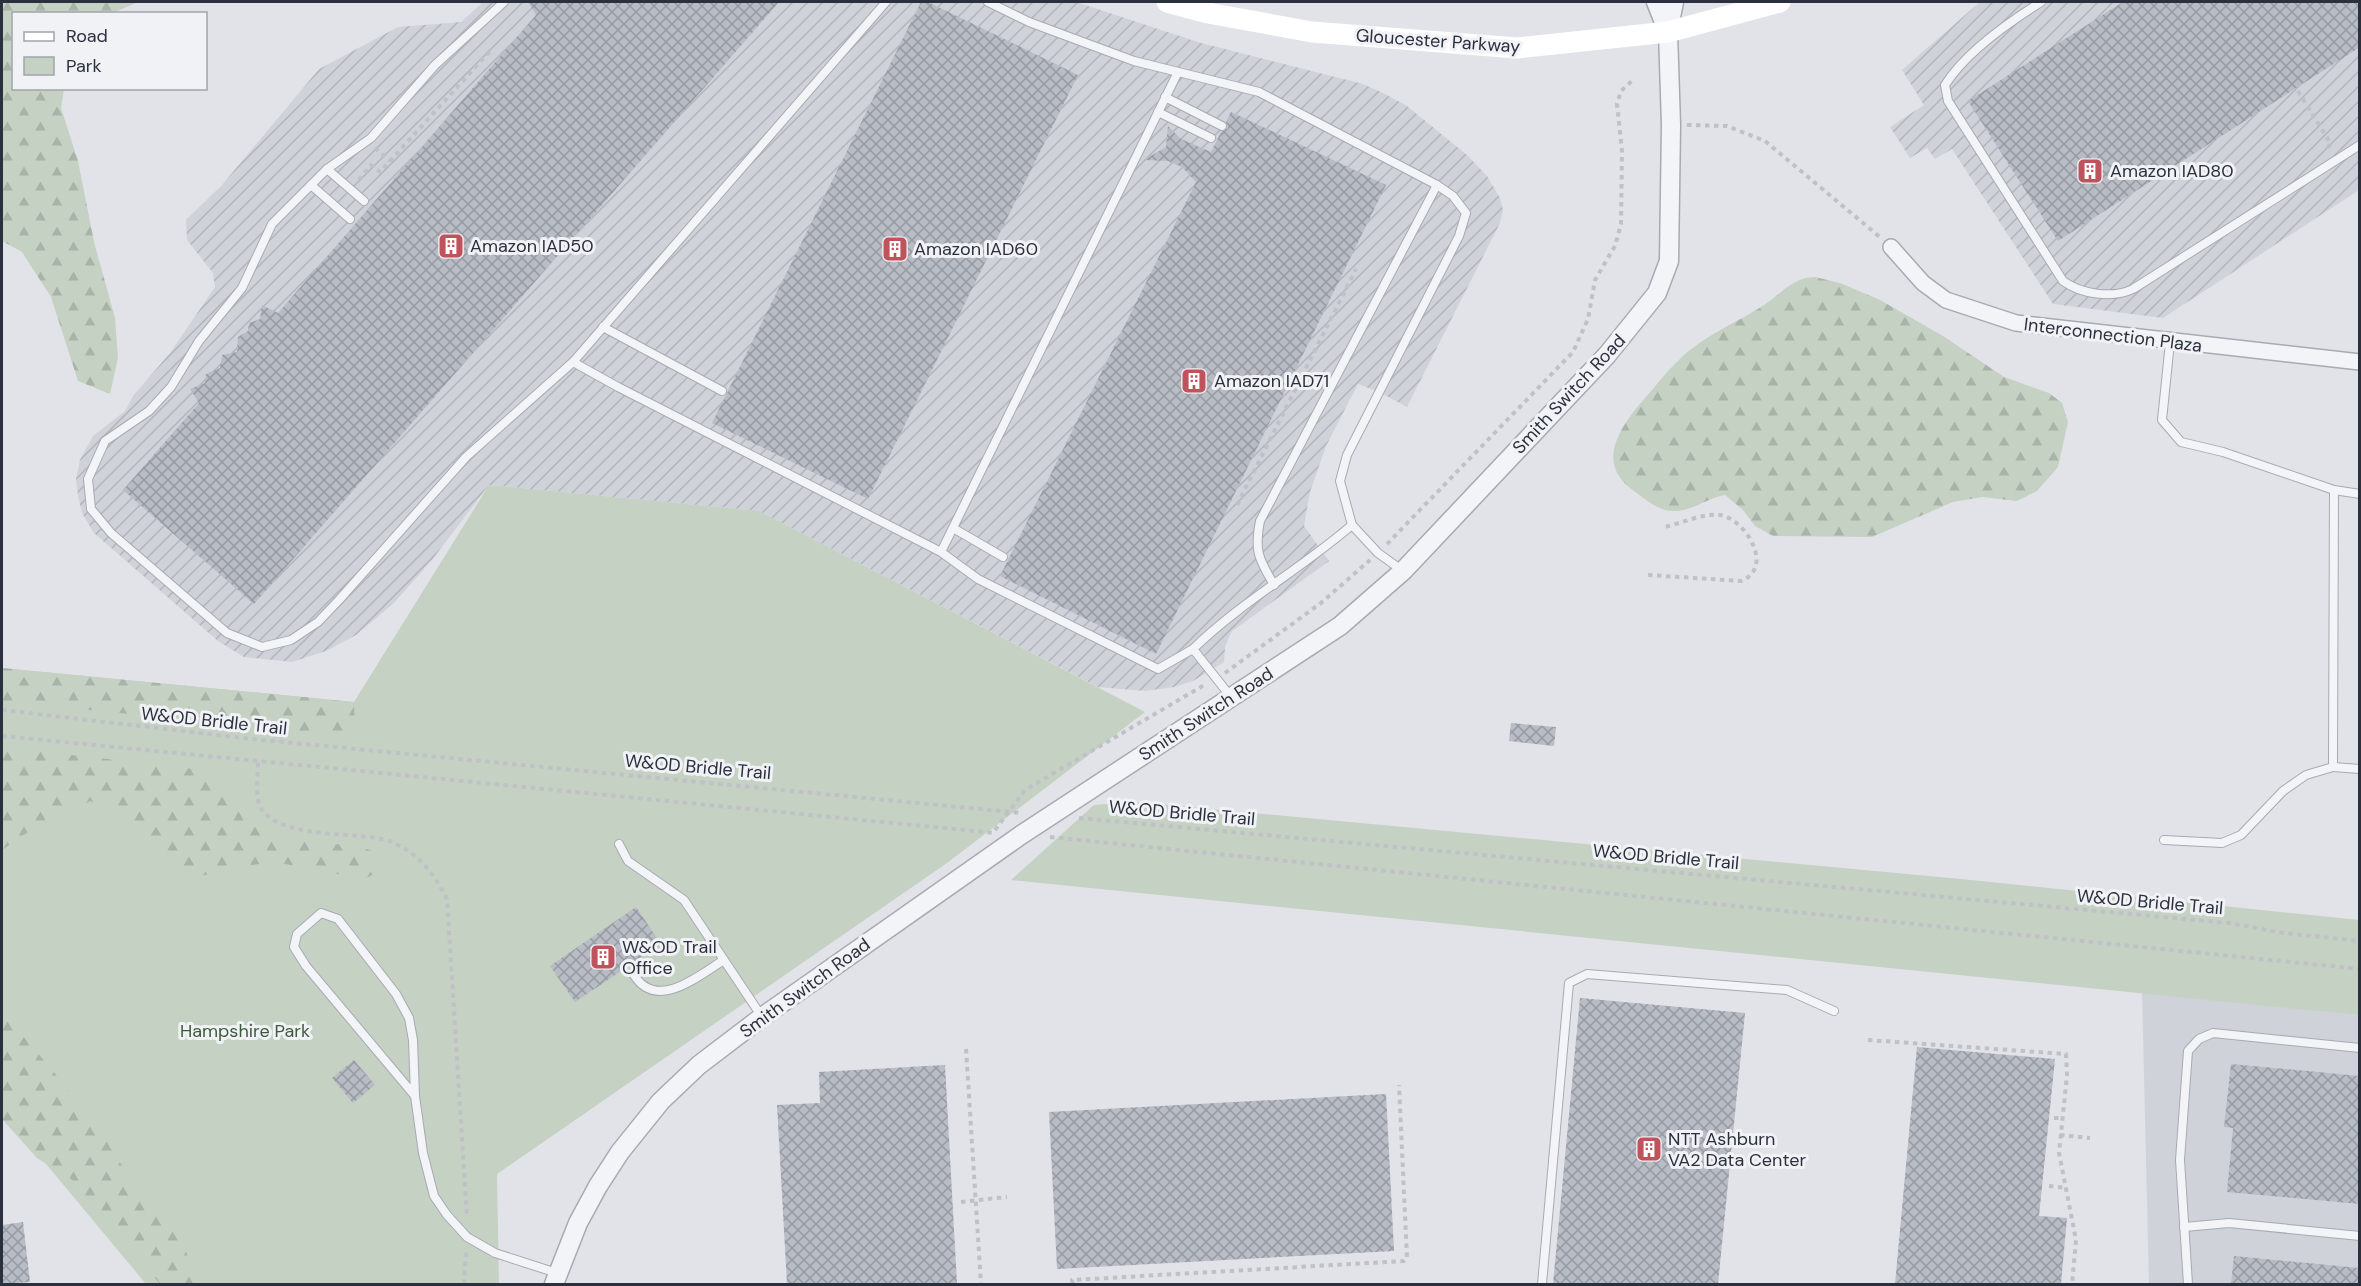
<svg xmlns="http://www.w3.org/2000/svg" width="2361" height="1286" font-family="'DM Sans',sans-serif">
<defs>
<pattern id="industrial-furrows" width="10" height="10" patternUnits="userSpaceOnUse" patternTransform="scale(1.5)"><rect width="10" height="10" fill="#cfd2d9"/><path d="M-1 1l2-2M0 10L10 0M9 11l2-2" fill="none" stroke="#b2b5bb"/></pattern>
<pattern id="forest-firs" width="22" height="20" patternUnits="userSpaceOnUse" patternTransform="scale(1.5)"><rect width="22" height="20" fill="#c5d1c3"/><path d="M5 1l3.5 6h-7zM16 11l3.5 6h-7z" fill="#a9b4a9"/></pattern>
<pattern id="building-cross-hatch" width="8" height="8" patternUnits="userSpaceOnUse" patternTransform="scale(1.5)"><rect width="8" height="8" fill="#b8bcc4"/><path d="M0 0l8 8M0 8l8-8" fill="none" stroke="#9699a1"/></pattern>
</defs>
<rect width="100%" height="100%" fill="#e1e3e8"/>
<path fill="#cfd2d9" d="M2142,991L2359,1015V1284H2149Z"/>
<g fill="url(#industrial-furrows)">
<path d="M483,2H1076L1201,43L1363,84L1383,93L1407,106L1467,155L1487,176L1500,198L1503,210L1500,223L1407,407L1379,392L1358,384L1326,446L1310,492L1304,526L1329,561L1231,632L1225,647L1224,662L1193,681L1174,687L1145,691L1098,687L759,511L489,485L432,560L394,603L356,635L326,651L292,662L244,657L218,641L94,533L82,513L78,496L76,479L80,460L93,436L125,411L133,396L170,353L215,287L213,273L187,240L186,220L222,185L319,69L398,27L461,22Z"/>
<path d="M1980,2H2359V190L2163,318L2053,304L1952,149L1935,159L1927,148L1910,158L1890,127L1924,105L1902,70Z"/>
</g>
<g fill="#c5d1c3">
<path d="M489,485L759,511L1145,712L947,863L497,1174L499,1284H146L2,1111V668L354,702Z"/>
<path d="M1135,802L1961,879L2359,920V1015L1011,880L1094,805Z"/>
</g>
<g fill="url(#forest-firs)">
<path d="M2,2H138L113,13L14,14V88L64,89L61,108L78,161L94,242L115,318L118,358L110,394L78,381L51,297L22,252L2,241Z"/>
<path d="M1815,277L1840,283L1880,300L1943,336L2004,377L2049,393L2062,403L2068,422L2058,467L2037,491L2017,501L1982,497L1953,502L1872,537L1773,536L1755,526L1743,510L1725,495C1707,498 1693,511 1674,511C1660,512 1645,499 1634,491C1589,460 1628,417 1653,389C1665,374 1679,358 1694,347C1715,331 1739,321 1761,307C1781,295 1790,278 1815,277Z"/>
<path d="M2,668L354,702L355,737L2,701Z"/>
<path d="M2,747L195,769C209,777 222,784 234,795C246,807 256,823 271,831C304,850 345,838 375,852L379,862L374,874L364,879L275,862L235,867L190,879L175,874L116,817L91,801L47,819L2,850Z"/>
<path d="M2,1011L108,1136L117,1158L134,1183L179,1231L188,1257L205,1284H160L71,1179L37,1158L2,1119Z"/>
</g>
<g fill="url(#building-cross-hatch)">
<path d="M528,2H779L254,604L123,490L199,403L190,389L205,383L206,374L220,368L222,355L237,352L238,337L248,331L249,323L260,319L262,305L278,313L536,15Z"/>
<path d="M921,2H928L1078,75L868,499L712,423Z"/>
<path d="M2123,2H2360V47L2058,241L1968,101Z"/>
<path d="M1231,112L1386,185L1156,654L1000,576L1196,182L1182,167L1168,161L1144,160L1166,147L1168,126L1181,139L1211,152L1221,132L1228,128L1226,122Z"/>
<path d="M1511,723L1556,727L1554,746L1509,741Z"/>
<path d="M636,907L661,944L575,1002L550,966Z"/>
<path d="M1580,998L1745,1013L1718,1284H1553Z"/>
<path d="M1917,1047L2055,1059L2039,1216L2067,1218L2061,1284H1895Z"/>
<path d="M354,1060L375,1085L353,1103L332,1078Z"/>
<path d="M2231,1064L2360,1076V1204L2227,1192L2233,1128L2224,1127Z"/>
<path d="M945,1065L957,1284H787L777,1105L820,1103L819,1072Z"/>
<path d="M1386,1094L1394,1251L1057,1269L1049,1112Z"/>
<path d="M23,1222L30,1282L2,1284V1225Z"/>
<path d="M2234,1256L2360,1268V1284H2231Z"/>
</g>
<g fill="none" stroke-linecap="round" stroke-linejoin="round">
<g stroke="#a7aab2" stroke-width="10">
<g id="service">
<path d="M504,2L435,65L371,138L327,169L272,224L242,288L199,341L171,387L149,411L105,441L88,479L91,509L111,533L227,633L262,647L291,640L318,622L339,600L466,457L573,362L618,387L941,552L978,579L1158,669L1193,649L1231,697"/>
<path d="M988,2L1029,22L1134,61L1259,92L1437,185L1453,196L1466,213L1459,236L1347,455L1340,481L1352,525L1378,553L1403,571"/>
<path d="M2041,2C2009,22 1965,53 1945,85L1948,101L2063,281C2081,294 2112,299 2133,289L2360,145"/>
<path d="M1165,97L1222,126"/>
<path d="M1158,112L1211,138"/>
<path d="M327,169L364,201"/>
<path d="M311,185L350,219"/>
<path d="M603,327L722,391"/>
<path d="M2170,342L2162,420L2181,442L2223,452L2334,490L2360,494"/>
<path d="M573,362L886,2"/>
<path d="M953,528L1003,557"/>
<path d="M941,552L1178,72"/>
<path d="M1274,585C1259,559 1254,552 1260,521L1437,185"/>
<path d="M1193,649C1241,602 1301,569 1352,525"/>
<path d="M2333,767L2360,769"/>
<path d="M2164,840L2222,843L2241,835L2283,791L2306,775L2333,767L2334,490"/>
<path d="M619,844L628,861L684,900L762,1017"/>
<path d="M634,975C657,1012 699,975 724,960"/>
<path d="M415,1096L413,1040L409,1018L396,994L338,919L321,913L297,934L294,947L306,966L415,1096L423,1153L434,1196L447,1215L467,1237L495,1253L557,1273"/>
<path d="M2184,1227L2229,1223L2360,1236"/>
<path d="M1542,1284L1569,983L1587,974L1787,990L1834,1011"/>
<path d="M2188,1284L2180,1160L2188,1051L2199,1039L2213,1033L2360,1048"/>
</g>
</g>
<g stroke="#a7aab2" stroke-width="18">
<path id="minor" d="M1891,247L1923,283L1946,300L2016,323L2360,362"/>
</g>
<g stroke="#a7aab2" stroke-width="21">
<g id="tertiary">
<path d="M1656,2L1668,32"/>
<path d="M554,1284L578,1223L598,1186L620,1152L661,1101L699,1065L762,1017L1021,835L1340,626L1403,571L1607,355L1657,293L1669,261L1671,125L1668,32L1674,2"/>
</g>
</g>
<g stroke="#bfc1c7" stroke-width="4" stroke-dasharray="4.5 4.5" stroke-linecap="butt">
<path d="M2298,91L2331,144L2325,150"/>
<path d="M1687,125L1727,126L1765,141L1881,238"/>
<path d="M375,148L390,161"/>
<path d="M359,180L371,165L380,172L490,51"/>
<path d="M1237,505L1356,269"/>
<path d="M1387,544L1573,352L1588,319L1595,280L1615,246L1621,224L1622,151L1617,104L1621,91L1634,79"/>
<path d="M1648,575L1741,581C1775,568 1746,519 1720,515C1703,513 1682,523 1665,527"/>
<path d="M1225,673L1321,603L1370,560"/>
<path d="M2,710L252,739L1021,813"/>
<path d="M2,736L995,833"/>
<path d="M258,763C258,774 256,788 258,800C267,842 358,830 389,841C417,851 434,874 447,899L467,1217"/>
<path d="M1079,818L2229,923L2283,933L2360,941"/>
<path d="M995,830L1025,790L1206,684"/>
<path d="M1050,837L2360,969"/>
<path d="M1868,1040L2066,1054L2067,1075L2059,1153L2076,1240L2072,1284"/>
<path d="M966,1049L981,1284"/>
<path d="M2054,1118H2062"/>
<path d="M2060,1135L2090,1138"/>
<path d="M2049,1186L2066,1188"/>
<path d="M961,1202L1007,1197"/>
<path d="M464,1284L466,1251"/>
<path d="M1073,1284L1072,1280L1404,1261L1407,1258L1399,1085"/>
</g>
<use href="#service" stroke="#f3f4f7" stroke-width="8"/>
<use href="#minor" stroke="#f3f4f7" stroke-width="15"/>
<use href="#tertiary" stroke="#f3f4f7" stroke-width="18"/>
<path stroke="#fff" stroke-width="21" d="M1167,2L1208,13L1312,32L1517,48L1668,32L1780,2"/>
</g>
<defs>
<g id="building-square" transform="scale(1.35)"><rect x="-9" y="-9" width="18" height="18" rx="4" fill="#bf535c" stroke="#f0f2f6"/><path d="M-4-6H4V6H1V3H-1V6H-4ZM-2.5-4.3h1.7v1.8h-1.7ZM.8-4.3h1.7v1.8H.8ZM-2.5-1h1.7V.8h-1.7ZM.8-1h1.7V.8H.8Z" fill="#fff"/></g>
</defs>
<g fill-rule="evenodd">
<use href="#building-square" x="2090" y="171"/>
<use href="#building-square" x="451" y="246"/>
<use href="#building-square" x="895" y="249"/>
<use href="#building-square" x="1194" y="381"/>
<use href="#building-square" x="603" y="957"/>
<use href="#building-square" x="1649" y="1149"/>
</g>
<g text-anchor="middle" stroke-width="6" stroke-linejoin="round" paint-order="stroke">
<g font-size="18" fill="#2b303e" stroke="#f0f2f6">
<text transform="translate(1438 41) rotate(4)" y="6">Gloucester Parkway</text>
<text transform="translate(2113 335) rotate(7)" y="6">Interconnection Plaza</text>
<text transform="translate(1569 394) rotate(-47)" y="6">Smith Switch Road</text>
<text transform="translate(1206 714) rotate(-33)" y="6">Smith Switch Road</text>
<text transform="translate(214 721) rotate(6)" y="6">W&amp;OD Bridle Trail</text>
<text transform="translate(698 767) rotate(5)" y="6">W&amp;OD Bridle Trail</text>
<text transform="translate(1182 813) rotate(5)" y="6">W&amp;OD Bridle Trail</text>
<text transform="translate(1666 857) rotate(5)" y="6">W&amp;OD Bridle Trail</text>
<text transform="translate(2150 902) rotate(5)" y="6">W&amp;OD Bridle Trail</text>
<text transform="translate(805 988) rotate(-36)" y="6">Smith Switch Road</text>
</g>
<g font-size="18" fill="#2b303e" stroke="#f0f2f6" text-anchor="start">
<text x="2110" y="177">Amazon IAD80</text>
<text x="470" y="252">Amazon IAD50</text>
<text x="914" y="255">Amazon IAD60</text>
<text x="1214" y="387">Amazon IAD71</text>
<text x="622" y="953">W&amp;OD Trail<tspan x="622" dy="21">Office</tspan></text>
<text x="1668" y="1145">NTT Ashburn<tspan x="1668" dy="21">VA2 Data Center</tspan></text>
</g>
<g font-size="18" fill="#3d583a" stroke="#f0f2f6">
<text x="245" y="1037">Hampshire Park</text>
</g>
</g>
<rect width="2361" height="1286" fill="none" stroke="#2b303e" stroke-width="6"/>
<rect x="12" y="12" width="195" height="78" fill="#f0f2f6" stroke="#a1a4ac" stroke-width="1.5"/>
<rect x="24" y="32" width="30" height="9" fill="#ffffff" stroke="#a1a4ac" stroke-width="1.5"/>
<text x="66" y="42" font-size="18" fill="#2b303e">Road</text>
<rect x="24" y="57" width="30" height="18" fill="#c5d1c3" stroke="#a1a4ac" stroke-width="1.5"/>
<text x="66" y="72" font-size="18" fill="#2b303e">Park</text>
</svg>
